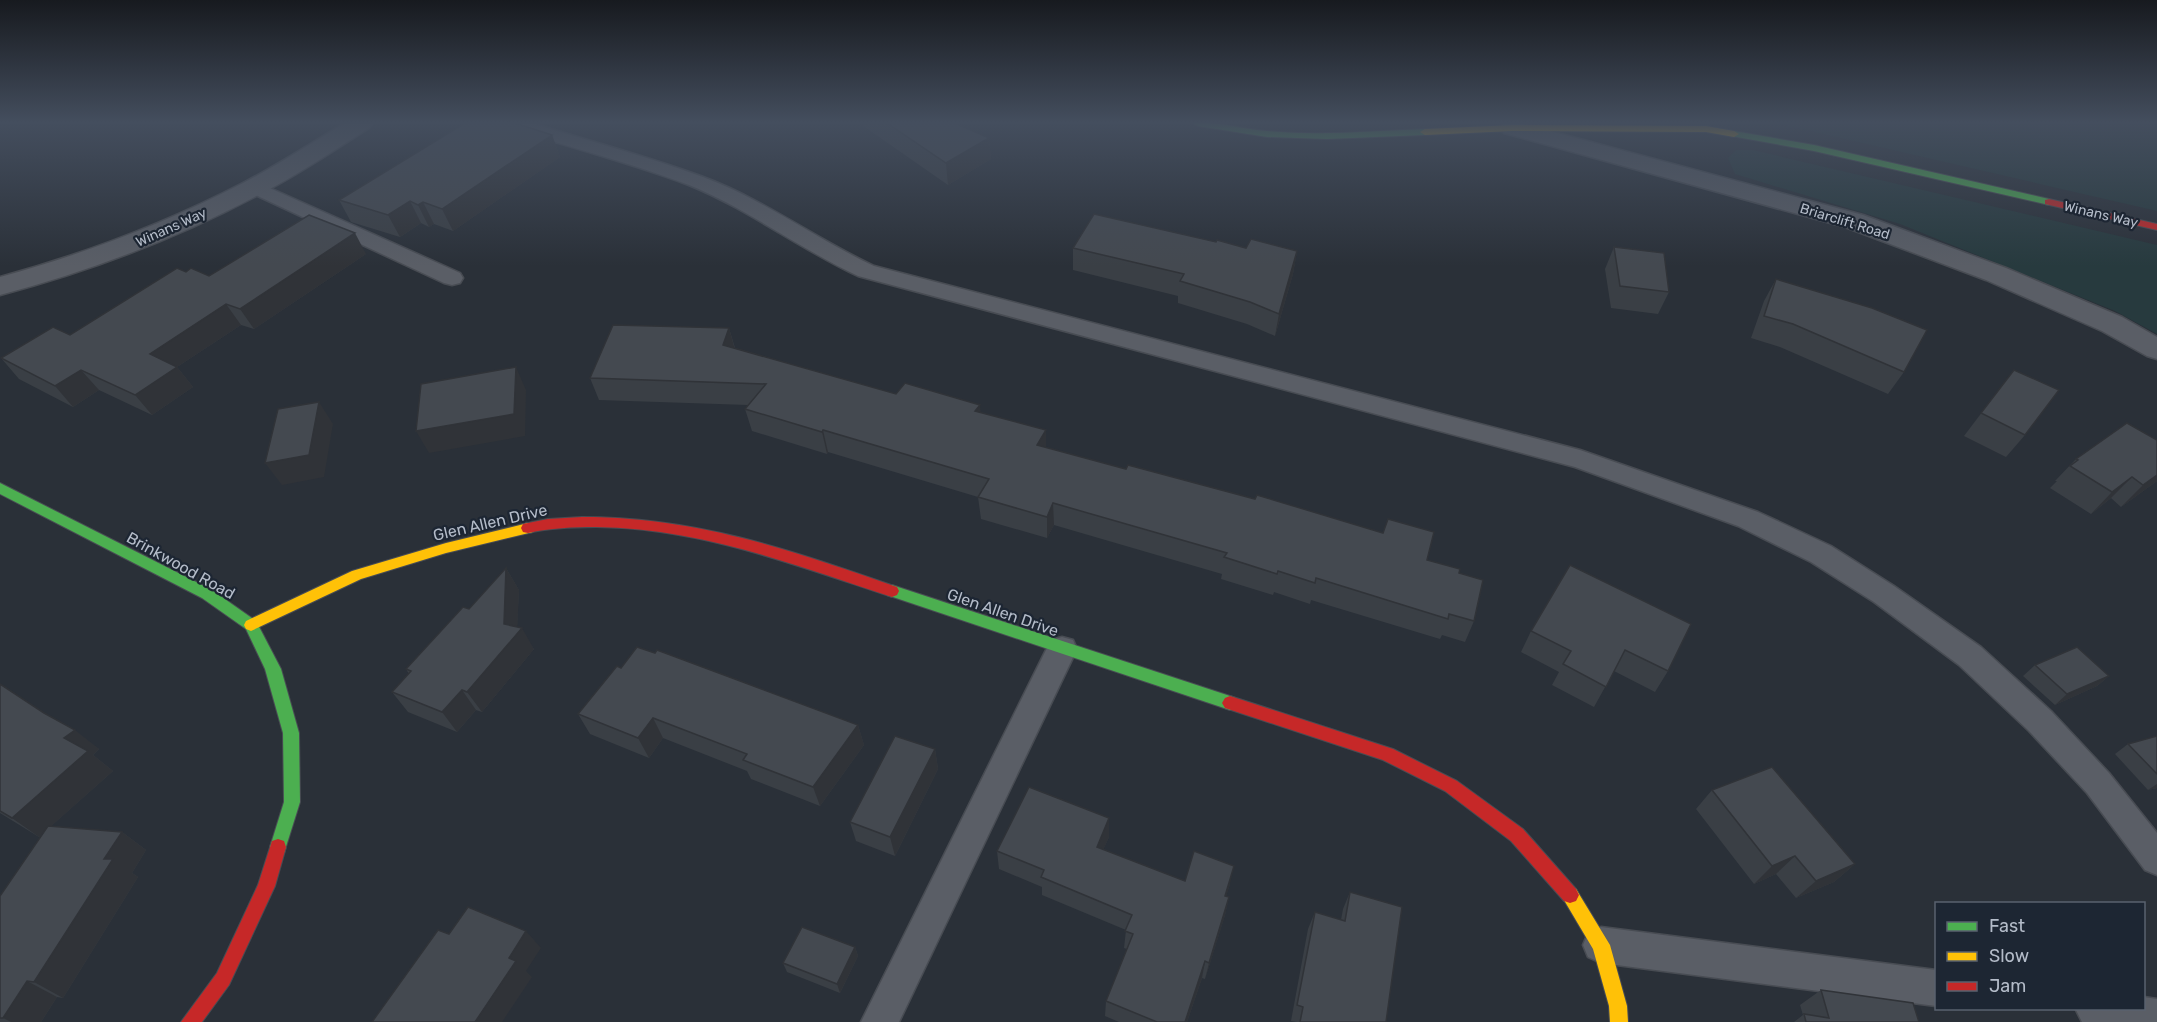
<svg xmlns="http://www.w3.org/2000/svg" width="2157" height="1022" font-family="Rubik,sans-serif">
<rect width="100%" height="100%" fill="#2a3038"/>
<g fill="#273a3e">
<path d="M1776,123H2157V211Z"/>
<path d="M1736,150H1753L2157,245V334L2115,311L1900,224L1735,174L1728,158Z"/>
</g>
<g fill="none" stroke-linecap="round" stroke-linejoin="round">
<g stroke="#484c53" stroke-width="3">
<g id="lane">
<path d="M503,123H532C588,141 647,156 703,177C763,199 816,239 874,266L1580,450L1758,512L1831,546L1894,586L1981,647L2051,711L2109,773L2157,833V875L2145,870L2087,793L2029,731L1959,665L1874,602L1811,562L1738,526L1575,467L858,276C800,249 748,209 689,185C631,163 566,146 506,127Z"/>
<path d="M254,181L460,273L463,278L460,283L452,285L444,283L247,191L244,187L247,183Z"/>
<path d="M1062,637L1073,640L1077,649L899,1022H861L1051,640Z"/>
<path d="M1601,927L1936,970V1006L1601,963L1588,957L1583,945L1588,933Z"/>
<path d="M2144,997L2157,999V1022H2082L2075,1008H2144Z"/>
</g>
</g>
<g stroke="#484c53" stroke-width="3">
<g id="street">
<path d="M345,123H373L369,128C333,151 298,175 260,194C178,238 90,271 0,295V277C84,254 166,223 243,183C278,165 311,143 345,123Z"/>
<path d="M1504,123H1520L1863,215L2006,268L2122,317L2157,337V359L2147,356L2102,331L1986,280L1845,227L1504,133L1500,128Z"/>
</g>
</g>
<g stroke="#484c53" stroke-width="2">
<g id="fast">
<path d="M1193,123C1218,121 1242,129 1267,131C1319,136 1373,131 1425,129L1430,132L1425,135L1327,139L1267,137L1198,126Z"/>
<path d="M1734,131L1814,145L2049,199L2054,202L2049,205L1814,151L1731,136V132Z"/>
<path d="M0,483L212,590L256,621L281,669L299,733L300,802L284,853L278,855L272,853L270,847L284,802L283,733L265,669L246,629L202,598L0,494Z"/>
<path d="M892,585L1230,696L1235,698L1238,703L1235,708L1230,710L887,595L885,591L887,587Z"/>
</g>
</g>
<g stroke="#484c53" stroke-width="2">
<g id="slow">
<path d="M1512,125L1706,126L1734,131L1739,134L1734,137L1706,132L1512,131L1425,135L1420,132L1425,129Z"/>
<path d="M528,523L533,524L535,528L533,532L446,553L361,579L251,631L246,629L244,625L246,621L352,571L446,543Z"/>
<path d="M1570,887L1576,889L1610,945L1627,1006L1628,1022H1610L1609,1006L1593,949L1561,895L1564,889Z"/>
</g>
</g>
<g stroke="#484c53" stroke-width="2">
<g id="jam">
<path d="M2049,199L2157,224V230L2045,204V200Z"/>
<path d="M582,517C697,517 790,550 897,587L899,591L897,595L892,597C795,565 700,528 596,527C573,527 550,528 528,533L523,532L521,528L523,524L548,519Z"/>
<path d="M1230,696L1393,749L1457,781L1523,829L1576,889L1579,895L1576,901L1570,903L1564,901L1511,841L1445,791L1383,760L1225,708L1222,703L1225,698Z"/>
<path d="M278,839L284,841L286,847L275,886L229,985L202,1022H181L217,973L258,885L272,841Z"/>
</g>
</g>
<use href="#lane" fill="#5a5e66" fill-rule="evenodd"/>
<use href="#street" fill="#5a5e66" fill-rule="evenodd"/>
<use href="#fast" fill="#4caf50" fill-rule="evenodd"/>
<use href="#slow" fill="#ffc107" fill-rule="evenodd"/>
<use href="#jam" fill="#c62828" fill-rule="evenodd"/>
</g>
<g fill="#3a3f45">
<path d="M859,123H955L989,138L991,159L948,185Z"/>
<path d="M552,135L560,157L453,231L434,224L429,227L421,223L400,237L351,222L339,200Z"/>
<path d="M1216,242L1246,248L1297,251L1293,274L1275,336L1247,324L1178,303V296L1073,270V248Z"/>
<path d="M1614,247L1669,292L1658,314L1611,308L1605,269Z"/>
<path d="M366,254L254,329L241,325L177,367L193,387L152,415L99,390L73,407L19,379L1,358L70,335L186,272L209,276Z"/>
<path d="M1776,279L1904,372L1888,394L1780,347L1751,338L1764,301Z"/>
<path d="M729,328L735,348L896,394L980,413L1046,447L1427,560L1459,573L1474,621L1465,642L1442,635L1440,639L1311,600L1310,604L1274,592L1273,595L1221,579L1222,574L1054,525L1047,538L981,519L978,497L828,452L827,454L752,431L745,409L748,405L599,400L590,378Z"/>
<path d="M2014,370L2025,435L2006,457L1964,436Z"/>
<path d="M2076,459L2157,481L2121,507L2111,498L2091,514L2050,488L2057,481H2055Z"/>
<path d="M506,568L519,590L517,627L534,649L482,712L476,710L457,732L408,712L392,692L409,674L406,669L469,609Z"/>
<path d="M1691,624L1668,671L1655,692L1614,671L1594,707L1552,685L1559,672L1521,652L1531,631Z"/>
<path d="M2035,665L2109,676L2097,686L2055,705L2023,676Z"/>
<path d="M621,668L858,725L864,745L820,806L751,779L747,771L663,738L649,758L590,734L578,714Z"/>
<path d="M0,684L99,749L93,755L113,771L51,826L122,832L146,850L132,873L138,877L63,998L57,997L41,1022H0V896L44,832L39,837L0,813Z"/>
<path d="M2157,736V788L2148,790L2115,754L2128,744Z"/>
<path d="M935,749L938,769L895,856L856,841L850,822Z"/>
<path d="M1712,790L1855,864L1834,882L1796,898L1776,874L1754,884L1696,809Z"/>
<path d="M1109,837L1103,850L1185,881L1230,884L1226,896L1229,897L1225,915L1205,979L1202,978L1187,1022H1119L1105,1016L1106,1001L1127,949L1124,948L1126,930L1042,895V887L999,869L997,851Z"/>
<path d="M1350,892L1386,1022H1297L1291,1021L1308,929L1315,912L1341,920L1343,909Z"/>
<path d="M855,947L858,956L840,993L787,972L783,963Z"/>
<path d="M1821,990L1919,1022H1794L1803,1015L1800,1005Z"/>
</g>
<g fill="#303338">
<path d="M552,135L560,157L453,231L442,209Z"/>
<path d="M989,138L991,159L948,185L946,163Z"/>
<path d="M410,201L421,223L400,237L388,215Z"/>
<path d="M423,202L434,224L429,227L418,205Z"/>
<path d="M355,233L366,254L254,329L240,309Z"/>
<path d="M1297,251L1293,274L1275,336L1279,314Z"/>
<path d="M226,304L241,325L177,367L193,387L152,415L135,395L150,354Z"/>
<path d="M729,328L735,350L723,345Z"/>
<path d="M516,367L526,390L525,436L429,453L416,431Z"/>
<path d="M81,370L99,390L73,407L55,386Z"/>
<path d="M319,402L333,424L324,477L282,485L265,463Z"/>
<path d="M980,405L982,427L975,411Z"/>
<path d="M823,430L828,452L827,454L822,432Z"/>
<path d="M1046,430V452L1037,445Z"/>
<path d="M2157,475V481L2121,507L2143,485Z"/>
<path d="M2132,477L2111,498L2091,514L2112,492Z"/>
<path d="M1053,503L1054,525L1047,538V517Z"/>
<path d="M506,568L519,590L517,633L522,628L534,649L482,712L467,692L504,624Z"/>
<path d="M2109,676L2097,686L2055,705L2067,694Z"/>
<path d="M462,690L476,710L457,732L442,712Z"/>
<path d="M653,718L663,738L649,758L638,738Z"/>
<path d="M858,725L864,745L820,806L813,787Z"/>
<path d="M75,730L99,749L93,755L113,771L39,837L12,818L64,738Z"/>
<path d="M935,749L938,769L895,856L890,837Z"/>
<path d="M2157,784V788L2148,790Z"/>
<path d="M1109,818V837L1096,866L1097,847Z"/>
<path d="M122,832L146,850L132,873L138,877L63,998L34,982L104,859Z"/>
<path d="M1795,856L1776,874L1754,884L1772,866Z"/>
<path d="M1855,864L1834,882L1796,898L1816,881Z"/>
<path d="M1234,866L1230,884L1221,913L1225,896Z"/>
<path d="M1229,897L1225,915L1205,979L1209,963Z"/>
<path d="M526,931L541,948L526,971L532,977L502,1022H475L509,958Z"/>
<path d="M855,947L858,956L840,993L837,984Z"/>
<path d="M1205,961L1202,978L1187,1022H1185Z"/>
<path d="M27,981L57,997L41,1022H11L3,1018Z"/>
</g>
<g fill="#444950" stroke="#303338" stroke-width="1.5">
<path d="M465,123H515L552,135L442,209L423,202L418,205L410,201L388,215L339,200Z"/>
<path d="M887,123H955L989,138L946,163Z"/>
<path d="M1094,214L1216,242L1217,240L1246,248L1251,239L1297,251L1279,314L1250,302L1180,281L1184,274L1073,248Z"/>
<path d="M309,215L355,233L240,309L226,304L150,354L177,367L135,395L81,370L55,386L1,358L53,327L70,335L177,268L186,272L191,268L209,276Z"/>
<path d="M1614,247L1664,253L1669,292L1620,286Z"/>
<path d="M1776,279L1872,308L1927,330L1904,372L1793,324L1764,316Z"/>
<path d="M613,325L729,328L723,345L896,394L905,383L980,405L975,411L1046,430L1037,445L1126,469L1128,465L1255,499L1257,495L1383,533L1388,519L1434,532L1427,560L1460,569L1459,573L1483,580L1474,621L1449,614L1448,619L1316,578L1315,583L1278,571L1277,574L1224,557L1227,553L1053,503L1047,517L978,497L989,479L823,430L822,432L745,409L766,384L590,378Z"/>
<path d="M516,367L514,414L416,431L421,384Z"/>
<path d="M2014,370L2059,390L2025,435L1981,413Z"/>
<path d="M319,402L309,455L265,463L278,409Z"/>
<path d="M2127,423L2157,440V475L2143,485L2132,477L2112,492L2070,466L2078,460L2076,459Z"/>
<path d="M1570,565L1691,624L1668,671L1625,650L1606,687L1563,664L1571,651L1531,631Z"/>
<path d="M506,568L504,624L522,628L467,692L462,690L442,712L392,692L411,671L406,669L463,607L469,609Z"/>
<path d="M637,647L655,653L657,650L858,725L813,787L743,760L747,754L653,718L638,738L578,714L617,666L621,668Z"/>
<path d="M2077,647L2109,676L2067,694L2035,665Z"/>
<path d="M0,684L44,713L75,730L64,738L88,751L12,818L0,811Z"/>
<path d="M895,736L935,749L890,837L850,822Z"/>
<path d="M2157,736V774L2128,744Z"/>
<path d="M1772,767L1855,864L1816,881L1795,856L1772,866L1712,790Z"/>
<path d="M1029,787L1109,818L1097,847L1185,881L1194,851L1234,866L1225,896L1229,897L1209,963L1205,961L1185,1022H1157L1106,1001L1133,934L1125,931L1132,915L1041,877L1044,870L997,851Z"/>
<path d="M48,826L122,832L104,859H113L34,982L27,981L3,1018H0V896Z"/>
<path d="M1350,892L1402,907L1386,1022H1300L1303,1007L1297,1005L1315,912L1345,921Z"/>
<path d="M468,907L526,931L509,958L516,961L475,1022H372L438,930L449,934Z"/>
<path d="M802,927L855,947L837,984L783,963Z"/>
<path d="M1821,990L1913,1003L1919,1022H1806L1804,1014L1829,1018Z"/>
</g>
<linearGradient id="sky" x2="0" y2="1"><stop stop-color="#171a1f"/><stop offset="0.46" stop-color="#444e5e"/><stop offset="1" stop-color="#444e5e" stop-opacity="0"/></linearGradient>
<rect width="2157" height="266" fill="url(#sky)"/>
<g text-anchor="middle" stroke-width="4.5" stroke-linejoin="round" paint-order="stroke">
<g font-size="14" fill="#b4bcc9" stroke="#1d2633">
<text transform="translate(2101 214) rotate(13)" y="5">Winans Way</text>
<text transform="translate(1845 221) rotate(17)" y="5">Briarclift Road</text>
<text transform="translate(171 227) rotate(-24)" y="5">Winans Way</text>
</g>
<g font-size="16" fill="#b4bcc9" stroke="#1d2633">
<text transform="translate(490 522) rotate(-13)" y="6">Glen Allen Drive</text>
<text transform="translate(181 565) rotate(29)" y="6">Brinkwood Road</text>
<text transform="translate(1003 612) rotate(19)" y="6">Glen Allen Drive</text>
</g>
</g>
<rect x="1935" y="902" width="210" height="108" fill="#1d2633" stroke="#59626f" stroke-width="1.5"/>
<rect x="1947" y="922" width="30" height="9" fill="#4caf50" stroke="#59626f" stroke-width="1.5"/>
<text x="1989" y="932" font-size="18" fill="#b4bcc9">Fast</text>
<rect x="1947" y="952" width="30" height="9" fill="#ffc107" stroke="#59626f" stroke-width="1.5"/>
<text x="1989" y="962" font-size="18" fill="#b4bcc9">Slow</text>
<rect x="1947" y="982" width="30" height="9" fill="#c62828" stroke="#59626f" stroke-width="1.5"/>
<text x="1989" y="992" font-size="18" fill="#b4bcc9">Jam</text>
</svg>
